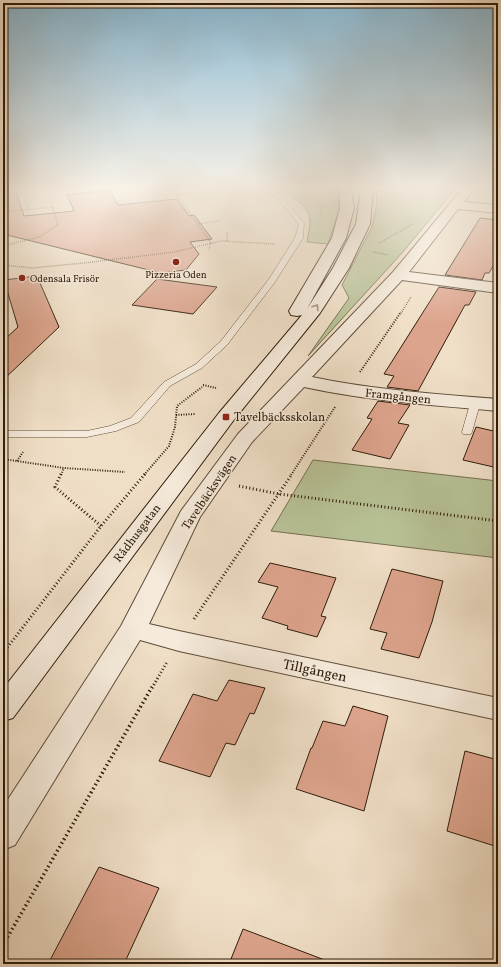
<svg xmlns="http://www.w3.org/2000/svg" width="501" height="967" font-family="Vollkorn,serif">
<rect width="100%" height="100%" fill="#f0dfc7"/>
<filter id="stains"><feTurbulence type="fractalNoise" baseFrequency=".005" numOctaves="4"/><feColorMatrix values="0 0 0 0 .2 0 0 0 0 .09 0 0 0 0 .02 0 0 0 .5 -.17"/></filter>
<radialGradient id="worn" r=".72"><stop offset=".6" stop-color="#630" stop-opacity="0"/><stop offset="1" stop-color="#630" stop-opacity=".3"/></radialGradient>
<g fill="#b8c297" stroke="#746f50">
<path d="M277,189H338L339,210L328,244L307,242C308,235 310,227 310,220C309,205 289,194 277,189Z"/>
<path d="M376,189H455L402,253L308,356L349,298L342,285L372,227L377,204Z"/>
<path d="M313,460L498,481V558L271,531Z"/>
</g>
<g fill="#dda48d" stroke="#2f1c09">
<path d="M3,189H15L24,216L74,211L67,195L110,190L118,205L177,199L189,216L194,215L212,239L190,242L199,254L186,270L161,273L3,234Z"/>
<path d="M480,218L498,220V258L489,273H485L482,280L445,275Z"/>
<path d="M37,276L59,327L3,380V341L18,327L4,280Z"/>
<path d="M157,279L217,287L193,314L132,305Z"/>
<path d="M439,287L476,292L469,305H465L418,391L387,387L394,376L384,374Z"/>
<path d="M378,401L410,405L398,423L409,425L390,459L352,450L372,419L367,418Z"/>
<path d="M476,427L498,432V468L463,460Z"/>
<path d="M270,563L336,578L321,616L326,617L317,637L287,629L288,626L262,618L278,587L258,582Z"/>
<path d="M392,569L443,581L432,622L419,658L381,649L387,633L370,629Z"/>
<path d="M229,680L265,688L254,714L250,713L235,745L226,743L210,777L159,761L193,694L217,701Z"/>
<path d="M353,706L388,716L364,811L296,789L311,748H312L323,721L345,726Z"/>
<path d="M465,751L498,760V847L447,831Z"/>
<path d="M99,867L159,888L124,964H48Z"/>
<path d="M243,929L330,962V964H229Z"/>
</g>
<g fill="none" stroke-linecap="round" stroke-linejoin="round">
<g stroke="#5f4d38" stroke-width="1">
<g id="lane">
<path d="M266,189H272L281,196L304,223L303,238L275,282L227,345L202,368L170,386L139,422L116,431L87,437H3V431H87L110,426L131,418L164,382L196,364L221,341L269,279L295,238L299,224L277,198Z"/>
<path d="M475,401L480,404L472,432L471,434H463L462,432L470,404Z"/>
</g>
</g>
<g stroke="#5f4d38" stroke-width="2">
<path id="street" d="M462,189H474L464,202L498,205V213L458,209L409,272L498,283V293L402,280L312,377C374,390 436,394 498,399V411C432,405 368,401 304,387L252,442L200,517L149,624L179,631L498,698V720L179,651L140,640L15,845L3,850V807L121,626L181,511L238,434L393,272Z"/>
</g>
<g stroke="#2f1c09" stroke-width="2">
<path id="secondary" d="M339,189H351L354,208L346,238L307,309L333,268L356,224L361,189H373L370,224L349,268L320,313L233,421L13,718L3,721V689L219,413L302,315L297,316L291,315L289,311L332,238L340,208Z"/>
</g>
<g stroke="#2f1c09" stroke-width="1.5" stroke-dasharray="0.5 1.5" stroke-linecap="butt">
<path d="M171,189L177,195L211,243L209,250"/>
<path d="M310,189L321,207L322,215"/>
<path d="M177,195L196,193"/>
<path d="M24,196L29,210"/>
<path d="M3,212L54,207"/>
<path d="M197,224L219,221"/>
<path d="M227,232V241"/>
<path d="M379,243L413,224"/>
<path d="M3,246L39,237L58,225L47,189"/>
<path d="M373,252L388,255"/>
<path d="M3,265L33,268L93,262L174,252L221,241L275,244"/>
<path d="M401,313L411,297"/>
</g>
<g stroke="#2f1c09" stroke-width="2" stroke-dasharray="1 1.5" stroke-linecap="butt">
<path d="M360,372L401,312"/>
<path d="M203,385L216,388"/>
<path d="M176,415L195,414"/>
<path d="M3,459L64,468L125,472"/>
<path d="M17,461L23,452"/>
<path d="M61,475L64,468"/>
<path d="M144,475L169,446L175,427L177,406L202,387"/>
<path d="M291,475L335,407"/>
</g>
<g stroke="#2f1c09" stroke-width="3" stroke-dasharray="1 2.5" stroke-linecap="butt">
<path d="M61,474L55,487L101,526"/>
<path d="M239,486L279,494L498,521"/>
<path d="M194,619L292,474"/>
<path d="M3,653L101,526L145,474"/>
<path d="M152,688L167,662"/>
</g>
<path stroke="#2f1c09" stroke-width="3.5" stroke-dasharray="1.5 3" stroke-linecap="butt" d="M3,945L152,687"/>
<use href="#lane" fill="#f5eadb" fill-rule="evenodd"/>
<use href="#street" fill="#f5eadb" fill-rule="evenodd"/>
<use href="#secondary" fill="#f5eadb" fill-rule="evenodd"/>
</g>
<defs><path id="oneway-chevron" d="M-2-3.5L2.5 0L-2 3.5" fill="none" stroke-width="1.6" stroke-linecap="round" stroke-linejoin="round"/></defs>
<use stroke="#9c8d7c" href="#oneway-chevron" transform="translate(316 307) rotate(-58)"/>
<linearGradient id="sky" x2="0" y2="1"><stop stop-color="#89b8d2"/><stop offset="0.58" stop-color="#f8f1e6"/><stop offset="1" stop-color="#f8f1e6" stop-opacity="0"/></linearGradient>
<rect width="501" height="324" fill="url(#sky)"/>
<g fill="#8f2418" stroke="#f5eadb" stroke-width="1.5">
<circle cx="176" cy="262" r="4"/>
<circle cx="22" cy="278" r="4"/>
<rect x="222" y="413" width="8" height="8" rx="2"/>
</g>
<g text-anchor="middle" stroke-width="3" stroke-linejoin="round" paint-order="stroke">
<g font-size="10" fill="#2f1c09" stroke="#f5eadb">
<text x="176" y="278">Pizzeria Oden</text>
<text x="30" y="282" text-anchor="start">Odensala Frisör</text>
</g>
<g font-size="12" fill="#2f1c09" stroke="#f5eadb">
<text transform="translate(398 396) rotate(6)" y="4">Framgången</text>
<text transform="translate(209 492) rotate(-56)" y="4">Tavelbäcksvägen</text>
<text transform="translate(137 533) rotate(-53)" y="4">Rådhusgatan</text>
</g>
<g font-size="12" fill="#2f1c09" stroke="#f5eadb" text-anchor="start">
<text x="234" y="421">Tavelbäcksskolan</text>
</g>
<g font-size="14" fill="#2f1c09" stroke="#f5eadb">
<text transform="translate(315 670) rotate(12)" y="5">Tillgången</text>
</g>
</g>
<rect width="501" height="967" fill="none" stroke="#f0dfc7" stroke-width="16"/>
<rect x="4" y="4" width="493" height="959" fill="none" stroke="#2f1c09" stroke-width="2"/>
<rect x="8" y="8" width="485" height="951" fill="none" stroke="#2f1c09"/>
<rect width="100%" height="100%" filter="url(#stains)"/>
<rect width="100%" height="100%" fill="url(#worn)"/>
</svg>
